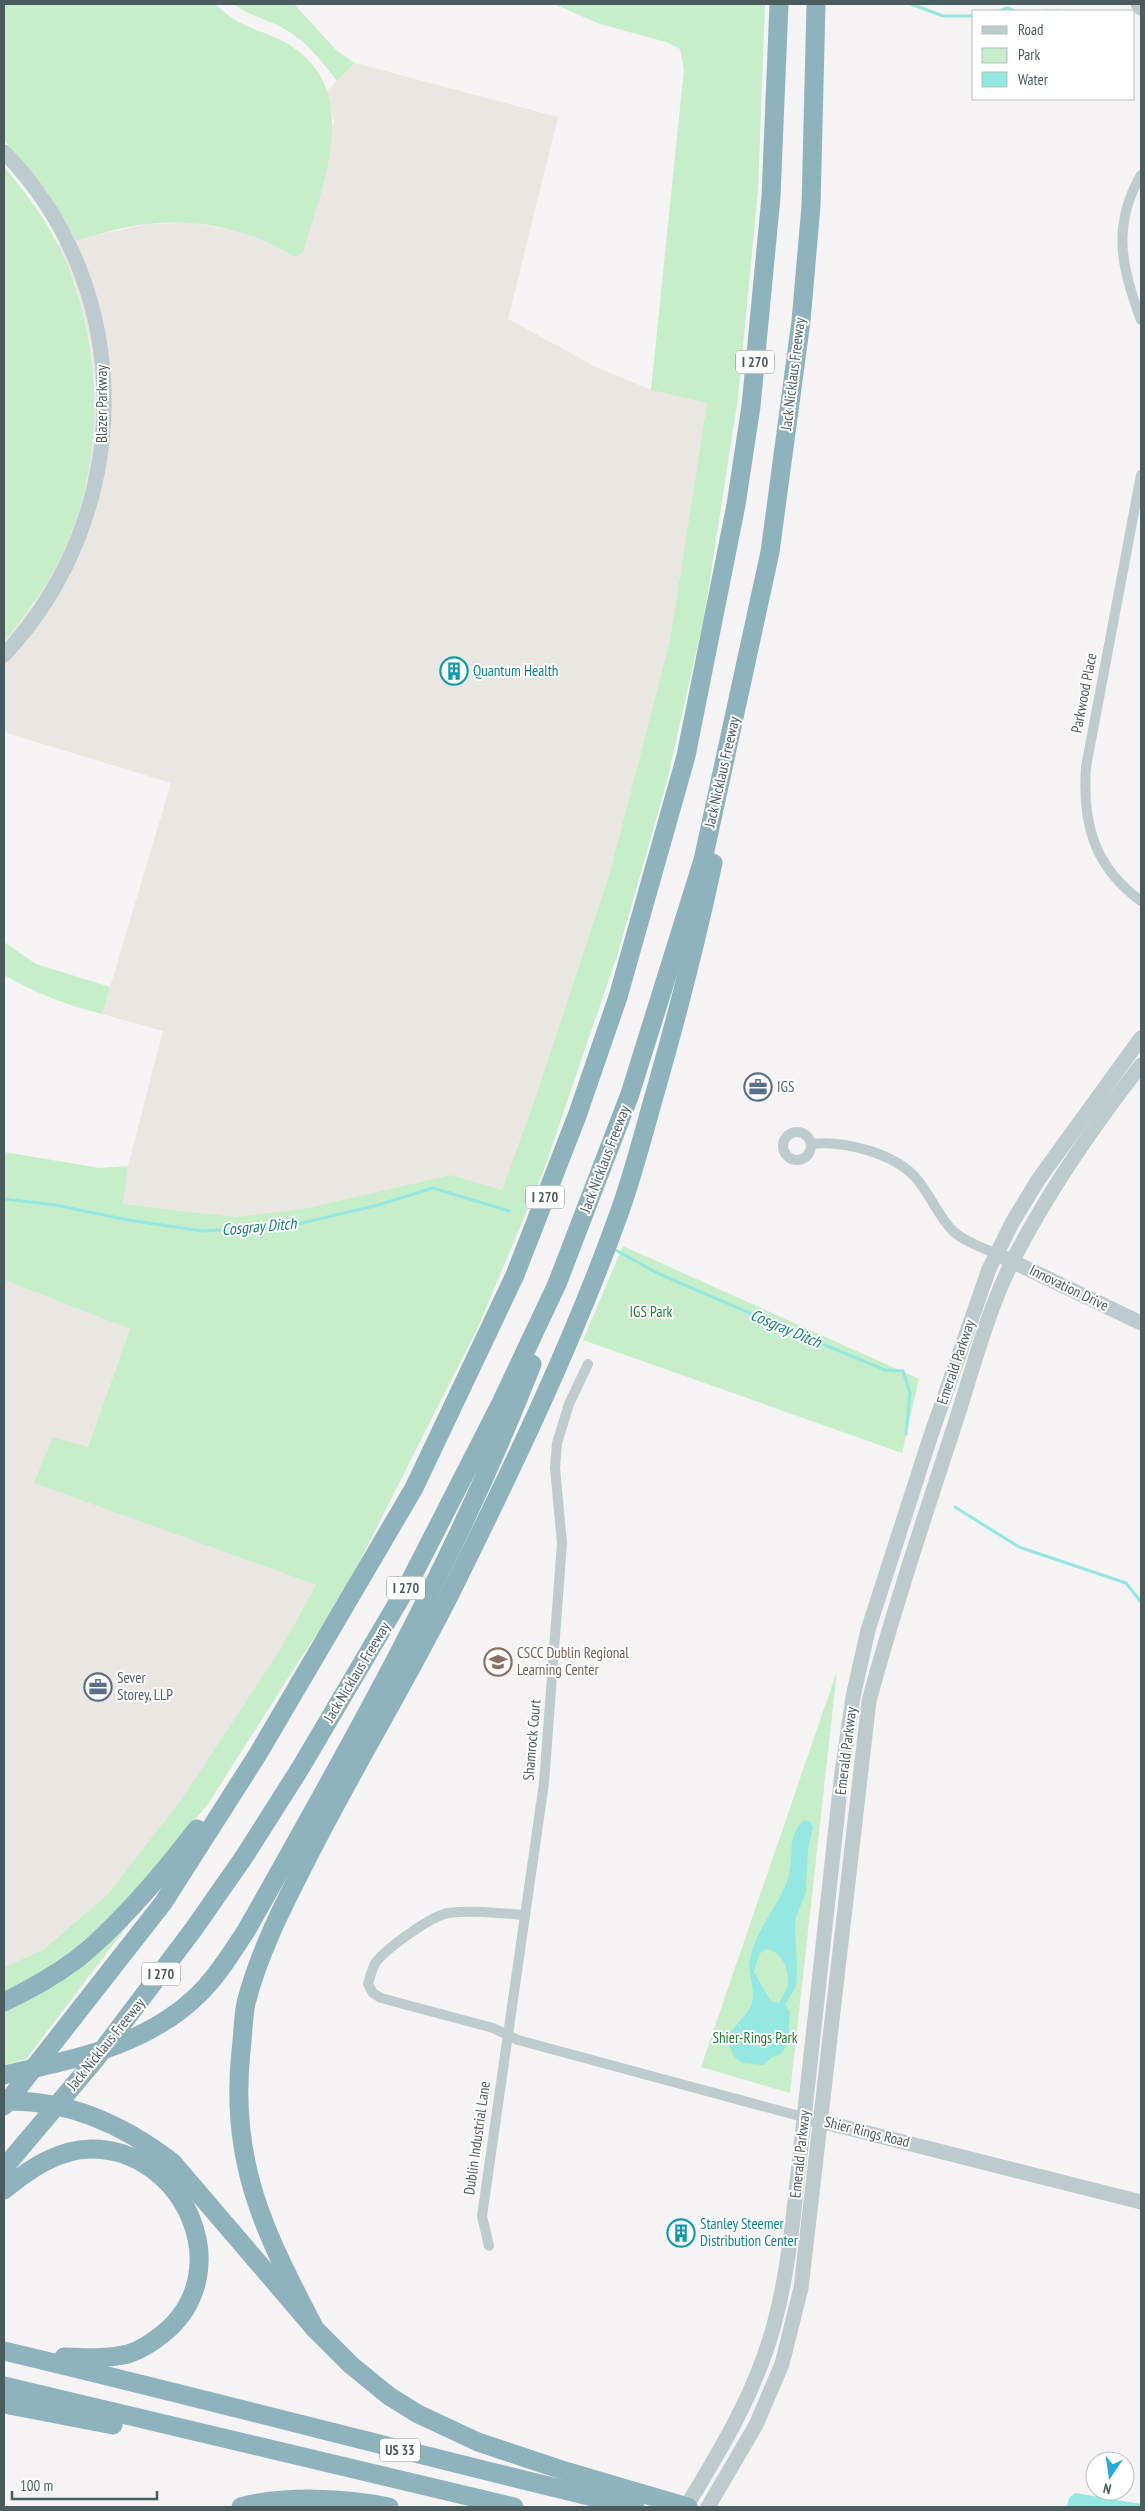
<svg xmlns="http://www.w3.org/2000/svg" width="1145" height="2511" font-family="'PT Sans Narrow',sans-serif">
<rect width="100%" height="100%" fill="#f5f3f3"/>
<g fill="#eae6e1">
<path d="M355,63L558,117L508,319L596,367L651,390L707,403L670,640L610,872L536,1096L502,1191L450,1175L303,1209L234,1217L123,1204L128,1166L163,1031L102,1014L171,783L7,733L4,729V642L33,605L60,558L87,480L93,437L95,384L90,341L76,287L57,244L147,224L192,223L239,231L276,246L294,257L334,122L326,92Z"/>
<path d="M4,1280L130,1329L88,1447L35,1483L316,1585L281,1648L183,1797L108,1894L43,1950L4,1967Z"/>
</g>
<g fill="#c5eec9">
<path d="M4,4H215C222,10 230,18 239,22C257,32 277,36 294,48C363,96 321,189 303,252L294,257C252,229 197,218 147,224C123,226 99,235 76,240L46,190L4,140Z"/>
<path d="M234,4H294L337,51L355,63L337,81C320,59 305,39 279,26C264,18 247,15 234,4Z"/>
<path d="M554,4H765L758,191L738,398L704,617L667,781L617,956L542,1175L478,1327L338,1604L304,1653L208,1804L126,1903L57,1964L4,1994V1967L43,1950L108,1894L183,1797L281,1648L316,1585L34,1483L53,1437L88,1447L130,1329L4,1280V1152L100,1168L128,1166L123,1204L234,1217L303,1209L450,1175L502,1190L536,1096L610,872L670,640L707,403L651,390L684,69L680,49L666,42L600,24Z"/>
<path d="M4,167C24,191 44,216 58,245C105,343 107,458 61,557C46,588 25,615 4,642Z"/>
<path d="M4,942L36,964L110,987L102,1014C66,1005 36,993 4,975Z"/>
<path d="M623,1246L919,1379L902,1453L583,1340Z"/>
<path d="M837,1671L790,2093L701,2067Z"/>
<path d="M131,1921L26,2059L4,2065V2009Z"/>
</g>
<g fill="#95e8e1" fill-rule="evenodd">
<path d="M804,1820L811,1822L813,1828L808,1849L806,1892L795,1920L797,1973L796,1986L785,2005L790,2011L788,2044L780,2055L772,2057L764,2065L742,2063L733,2055L727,2040C734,2024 746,2017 751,2006C757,1992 747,1975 750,1960C755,1930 777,1909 787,1881C795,1859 785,1837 804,1820ZM766,1949C782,1951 789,1969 788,1984C787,1990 782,1997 779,2003L771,2001L754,1972L759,1954Z"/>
<path d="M1075,2493L1141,2504V2507H1067L1069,2498Z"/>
</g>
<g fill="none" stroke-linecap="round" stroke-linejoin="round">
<g stroke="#95e8e1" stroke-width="3">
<path d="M911,4L943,16H974"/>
<path d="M999,11L1007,8L1015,11"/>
<path d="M1044,11H1061"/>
<path d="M4,1199L55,1205L128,1220L202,1231L285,1227L378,1205L433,1188L509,1211"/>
<path d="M614,1249L657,1273L796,1333L885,1370L903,1371L910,1393L906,1434"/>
<path d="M955,1507L1019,1547L1126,1583L1141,1602"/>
</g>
<g stroke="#bfccce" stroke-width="10">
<path d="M1141,175C1111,227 1122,268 1141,320"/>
<path d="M1141,475L1086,767C1082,823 1094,867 1141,901"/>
<circle cx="797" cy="1146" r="14"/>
<path d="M811,1144C843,1140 894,1153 916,1178C930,1194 938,1216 953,1231C965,1242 983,1248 997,1254"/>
<path d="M525,1915C500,1913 473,1910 448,1913C431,1916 387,1948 376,1962C372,1968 370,1977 368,1984L373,1993L381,1998L493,2028L518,2040L803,2117"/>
<path d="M489,2246L482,2216L544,1783L562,1543L555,1468L557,1443L569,1404L588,1364"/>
</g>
<g stroke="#bdcbcf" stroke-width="15">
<path d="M1138,4L1141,8"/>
<path d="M4,152C140,291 135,516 4,655"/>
<path d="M1005,1258L1141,1323"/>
<path d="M812,2119L1141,2202"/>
<path d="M686,2507C722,2448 758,2388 775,2321C784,2287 789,2253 793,2219L842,1772L853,1697L868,1630L930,1438L989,1269L1012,1223L1038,1180L1141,1038"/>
<path d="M708,2507L756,2425L782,2364L801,2288L869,1701C894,1609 924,1518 954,1427C972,1372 987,1312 1013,1260C1048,1192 1094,1125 1141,1065"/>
</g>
<g stroke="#8eb3bd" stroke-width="19">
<path d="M4,2002C29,1990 54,1976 77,1959C119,1925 164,1872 197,1829"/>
<path d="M4,2075C74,2059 148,2046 201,1992C219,1974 232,1952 246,1931C350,1747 455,1562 532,1364"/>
<path d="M4,2101C67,2099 124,2125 172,2162L315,2329L351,2365L389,2396L418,2414L478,2442L562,2470L688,2507"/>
<path d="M4,2106L163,1903L258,1754L414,1488L515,1275L577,1116L618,997L686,756L736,505L751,406L771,197L779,4"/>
<path d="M4,2168L95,2060L193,1930L244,1857L301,1767L407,1587L501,1403L557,1284L630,1094L703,860L770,552L801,321L811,206L816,4"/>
<path d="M4,2190C28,2170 58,2149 91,2149C184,2149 239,2271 164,2333C153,2342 141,2350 128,2354C107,2359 86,2358 64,2357"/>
<path d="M315,2329C265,2233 229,2163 241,2051C243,2035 243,2018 246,2003C259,1952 284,1904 308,1857C353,1768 406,1682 451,1592C513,1467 574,1340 621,1208C635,1168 645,1127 657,1086C678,1012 697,938 713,863"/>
<path d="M4,2351C215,2401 424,2457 635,2507"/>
<path d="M4,2386L514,2507"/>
<path d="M4,2404L113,2425"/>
<path d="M241,2507C284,2495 346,2498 389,2507"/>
</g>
</g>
<defs>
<g id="building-ring" transform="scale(1.4375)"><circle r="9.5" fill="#fff" stroke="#0f9aa8" stroke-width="1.5"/><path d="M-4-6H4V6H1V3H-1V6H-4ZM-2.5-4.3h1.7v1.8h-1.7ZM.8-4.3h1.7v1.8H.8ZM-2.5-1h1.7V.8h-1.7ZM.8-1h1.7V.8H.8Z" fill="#0f9aa8"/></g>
<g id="office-ring" transform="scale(1.4375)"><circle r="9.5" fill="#fff" stroke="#5c6f8a" stroke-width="1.5"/><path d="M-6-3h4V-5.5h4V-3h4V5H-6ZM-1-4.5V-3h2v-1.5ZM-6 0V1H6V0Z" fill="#5c6f8a"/></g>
<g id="university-ring" transform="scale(1.4375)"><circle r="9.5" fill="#fff" stroke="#8d6e63" stroke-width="1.5"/><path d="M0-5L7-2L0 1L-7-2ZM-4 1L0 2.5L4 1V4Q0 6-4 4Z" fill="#8d6e63"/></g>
</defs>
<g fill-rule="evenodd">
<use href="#building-ring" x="454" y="671"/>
<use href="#office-ring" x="758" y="1087"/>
<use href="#university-ring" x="498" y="1662"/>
<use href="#office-ring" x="98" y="1687"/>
<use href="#building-ring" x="681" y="2233"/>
</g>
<g text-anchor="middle" stroke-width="4" stroke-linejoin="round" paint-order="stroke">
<g fill="#fff" stroke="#818d8f" stroke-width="1">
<rect x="736" y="350.5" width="38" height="23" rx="4"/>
<rect x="526" y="1185.5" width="38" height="23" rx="4"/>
<rect x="387" y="1576.5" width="38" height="23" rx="4"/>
<rect x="142" y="1962.5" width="38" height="23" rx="4"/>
<rect x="380" y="2438.5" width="40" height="23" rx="4"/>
</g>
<g font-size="14" font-weight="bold" fill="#4b5c5f">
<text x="755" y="367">I 270</text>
<text x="545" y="1202">I 270</text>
<text x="406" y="1593">I 270</text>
<text x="161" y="1979">I 270</text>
<text x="400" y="2455">US 33</text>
</g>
<g font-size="15" fill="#4b5c5f" stroke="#fff">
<text transform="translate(793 374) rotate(-83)" y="5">Jack Nicklaus Freeway</text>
<text transform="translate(102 404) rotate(-90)" y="5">Blazer Parkway</text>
<text transform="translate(1084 693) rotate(-79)" y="5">Parkwood Place</text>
<text transform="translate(722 772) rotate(-77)" y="5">Jack Nicklaus Freeway</text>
<text transform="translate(605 1159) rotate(-69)" y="5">Jack Nicklaus Freeway</text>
<text transform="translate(1069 1288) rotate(26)" y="5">Innovation Drive</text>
<text transform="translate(956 1362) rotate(-71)" y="5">Emerald Parkway</text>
<text transform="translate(357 1672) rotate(-59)" y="5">Jack Nicklaus Freeway</text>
<text transform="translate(532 1740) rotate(-85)" y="5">Shamrock Court</text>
<text transform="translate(846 1751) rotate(-83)" y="5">Emerald Parkway</text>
<text transform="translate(106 2044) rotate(-51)" y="5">Jack Nicklaus Freeway</text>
<text transform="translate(867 2132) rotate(14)" y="5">Shier Rings Road</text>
<text transform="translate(477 2138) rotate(-82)" y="5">Dublin Industrial Lane</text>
<text transform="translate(800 2154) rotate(-84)" y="5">Emerald Parkway</text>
</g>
<g font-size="15" fill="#0d838f" stroke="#fff" text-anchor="start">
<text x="473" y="676">Quantum Health</text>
<text x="700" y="2229">Stanley Steemer<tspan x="700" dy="17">Distribution Center</tspan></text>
</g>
<g font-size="15" fill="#4e5e75" stroke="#fff" text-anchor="start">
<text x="777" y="1092">IGS</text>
<text x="117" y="1683">Sever<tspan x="117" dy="17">Storey, LLP</tspan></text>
</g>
<g font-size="15" fill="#1e7f32" stroke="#fff">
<text x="651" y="1317">IGS Park</text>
<text x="755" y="2043">Shier-Rings Park</text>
</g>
<g font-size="15" fill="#785e54" stroke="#fff" text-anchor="start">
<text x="517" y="1658">CSCC Dublin Regional<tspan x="517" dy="17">Learning Center</tspan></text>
</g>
<g font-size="16" font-style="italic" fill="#148279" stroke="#fff">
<text transform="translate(259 1226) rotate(-5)" y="6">Cosgray Ditch</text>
<text transform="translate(786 1328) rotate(23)" y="6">Cosgray Ditch</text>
</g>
</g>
<rect width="1145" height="2511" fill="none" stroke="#4b5c5f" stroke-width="10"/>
<rect x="972" y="10" width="162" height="90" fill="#ffffff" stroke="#b7bebf"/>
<rect x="982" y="26" width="25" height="8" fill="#bdcbcf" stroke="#b7bebf"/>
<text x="1018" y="35" font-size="15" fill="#4b5c5f">Road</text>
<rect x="982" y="48" width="25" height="15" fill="#c5eec9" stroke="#b7bebf"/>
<text x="1018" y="60" font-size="15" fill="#4b5c5f">Park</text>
<rect x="982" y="72" width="25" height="15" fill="#95e8e1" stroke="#b7bebf"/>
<text x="1018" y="85" font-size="15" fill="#4b5c5f">Water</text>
<g transform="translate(1110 2476) rotate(193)"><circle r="24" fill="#ffffff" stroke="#b7bebf"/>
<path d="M0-4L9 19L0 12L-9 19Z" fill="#26aadb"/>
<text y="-8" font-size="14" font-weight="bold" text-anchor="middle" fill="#4b5c5f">N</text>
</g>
<path d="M12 2491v8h145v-8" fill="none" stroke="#4b5c5f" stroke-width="2.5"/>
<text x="20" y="2491" font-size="15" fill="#4b5c5f" stroke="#ffffff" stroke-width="4" paint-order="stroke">100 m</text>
</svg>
